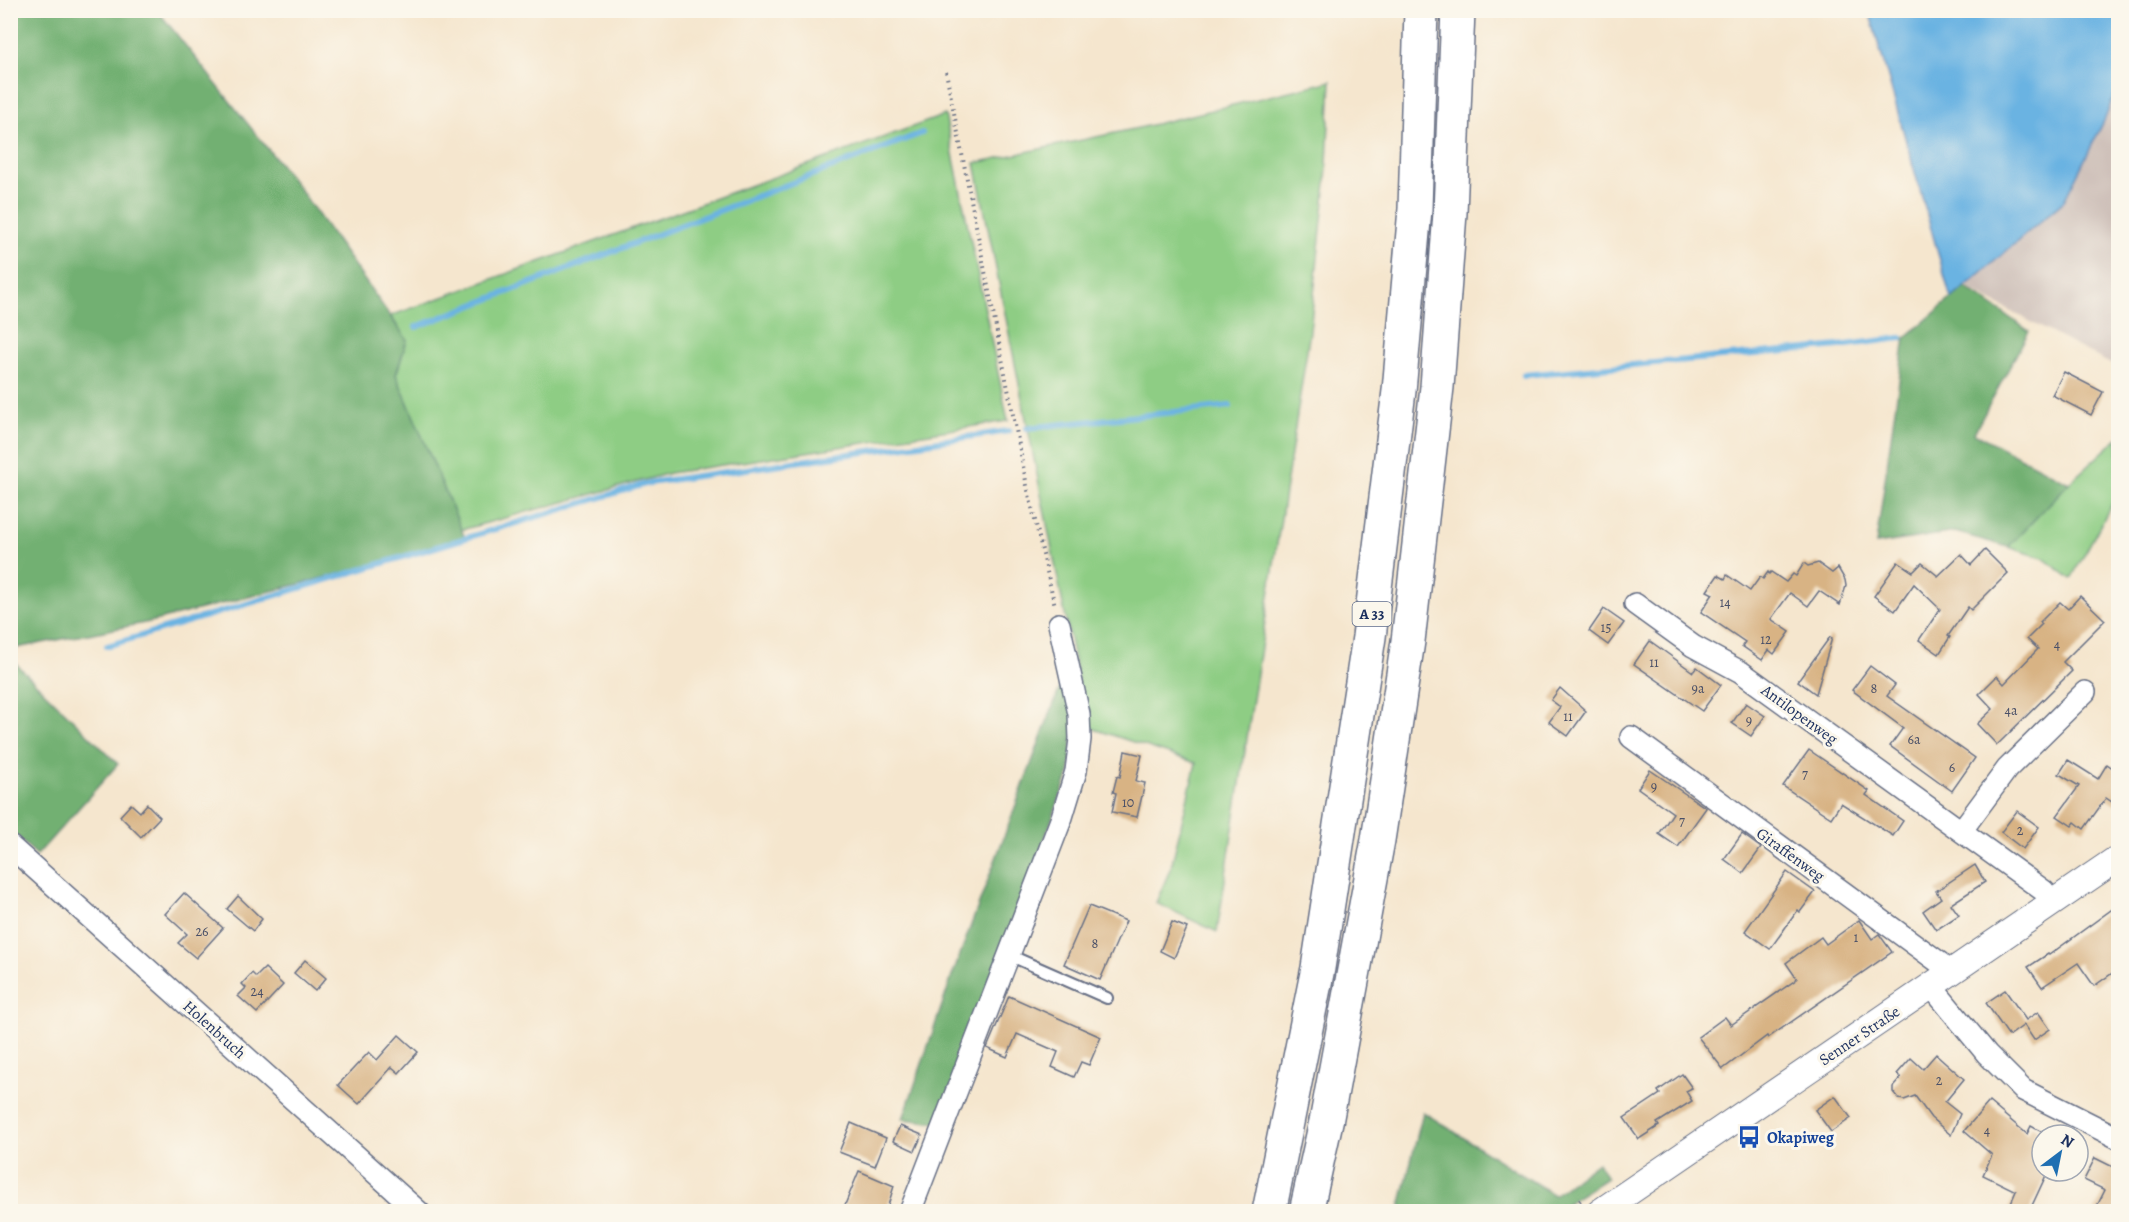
<svg xmlns="http://www.w3.org/2000/svg" width="2129" height="1222" font-family="Alegreya,serif">
<rect width="100%" height="100%" fill="#fbf7ec"/>
<filter id="ink" filterUnits="userSpaceOnUse"><feTurbulence type="fractalNoise" baseFrequency=".0167" numOctaves="2"/><feDisplacementMap in="SourceGraphic" scale="12" xChannelSelector="R" yChannelSelector="G"/><feConvolveMatrix kernelMatrix="1 2 1 2 8 2 1 2 1" color-interpolation-filters="sRGB"/></filter>
<filter id="wash" filterUnits="userSpaceOnUse"><feTurbulence type="fractalNoise" baseFrequency=".008" numOctaves="4" result="noise"/><feDisplacementMap in="SourceGraphic" scale="24" xChannelSelector="R" yChannelSelector="G"/><feGaussianBlur stdDeviation="1.35" result="paint"/><feColorMatrix in="noise" values="0 0 0 0 0 0 0 0 0 0 0 0 0 0 0 0 0 1.4 0 .05"/><feComposite in="paint" operator="in"/></filter>
<g filter="url(#wash)">
<rect width="100%" height="100%" fill="#f5e6ce"/>
<path fill="#cfc1ba" d="M2118,84V368L1965,287L2064,201L2105,119Z"/>
<g fill="#8ecd84" stroke="#547e71" stroke-width="1.5">
<path d="M1331,81L1326,183L1310,331L1217,932L1156,903L1171,867L1196,763L1085,726V715L975,163L1143,127Z"/>
<path d="M945,115L1008,421L670,473L461,530L396,375L407,340L390,316Z"/>
<path d="M2118,438V504L2113,502L2071,579L2043,558L2008,547L2069,483Z"/>
</g>
<g fill="#72b072" stroke="#467068" stroke-width="1.5">
<path d="M11,10L158,11L299,188L407,340L396,375L465,538L393,560L150,622L11,649Z"/>
<path d="M1965,287L2029,331L1974,433L2069,483L2008,547L1955,532L1876,544L1905,338Z"/>
<path d="M11,659L118,764L37,855L11,832Z"/>
<path d="M1063,679L1074,716L1070,771L938,1123L903,1119L952,976Z"/>
<path d="M1423,1112L1554,1195L1598,1162L1607,1178L1555,1211H1399Z"/>
</g>
<path fill="#6ab3e2" stroke="#4271a0" stroke-width="1.5" d="M1869,11H2118V84L2105,119L2064,201L1951,299Z"/>
<g fill="none" stroke-linecap="round" stroke-linejoin="round">
<g stroke="#6ab3e2" stroke-width="6">
<path d="M416,327L922,133"/>
<path d="M1524,375L1839,346L1901,338"/>
<path d="M1027,428L1230,406"/>
<path d="M107,646L649,483L1009,431"/>
</g>
</g>
<g id="blocks">
<g fill="#d8b384">
<path d="M2064,372L2103,392L2091,415L2052,395Z"/>
<path d="M1985,550L2008,573L1971,610L1968,607L1948,636L1950,637L1939,654L1919,640L1940,609L1914,584L1895,611L1874,596L1898,562L1913,572L1922,563L1938,576L1961,554L1971,565Z"/>
<path d="M1804,563L1808,566L1818,563L1832,573L1838,568L1845,580L1846,586L1840,605L1819,591L1808,606L1790,593L1771,619L1790,632L1774,654L1769,650L1762,660L1742,646L1745,642L1701,612L1713,594L1707,591L1718,575L1725,579L1727,575L1750,591L1760,577L1763,579L1768,572L1769,574L1771,572L1786,582L1793,574L1796,576Z"/>
<path d="M2080,596L2105,620L2063,662L2072,671L1997,745L1977,724L1993,709L1979,694L1997,676L2004,684L2038,649L2027,639L2042,624L2040,622L2060,602L2068,609Z"/>
<path d="M1604,609L1624,623L1608,645L1589,631Z"/>
<path d="M1830,637L1832,638L1816,694L1798,681Z"/>
<path d="M1650,641L1693,672L1697,667L1721,685L1702,711L1634,664Z"/>
<path d="M1870,666L1895,685L1887,696L1975,758L1952,791L1890,746L1903,728L1852,690Z"/>
<path d="M1560,688L1586,711L1568,736L1549,722L1560,707L1551,700Z"/>
<path d="M1746,703L1765,716L1751,736L1732,723Z"/>
<path d="M1809,750L1869,791L1866,795L1903,821L1893,836L1841,803L1831,818L1783,786Z"/>
<path d="M1125,751L1142,755L1136,781L1145,783L1137,817L1112,812L1116,793L1113,792L1117,776L1120,777Z"/>
<path d="M2068,760L2098,779L2107,764L2118,772V806L2106,798L2084,829L2075,822L2072,826L2057,816L2079,786L2059,774Z"/>
<path d="M1650,770L1706,808L1678,847L1659,834L1673,813L1638,788Z"/>
<path d="M131,804L140,812L147,804L160,817L141,837L120,816Z"/>
<path d="M2017,811L2039,827L2023,849L2001,832Z"/>
<path d="M1742,834L1761,848L1743,873L1724,859Z"/>
<path d="M1975,865L1985,882L1951,904L1959,915L1936,930L1923,911L1941,898L1936,891Z"/>
<path d="M1787,872L1815,892L1800,912L1798,910L1770,949L1745,931Z"/>
<path d="M184,893L223,928L196,958L178,943L187,934L165,914Z"/>
<path d="M238,896L262,919L253,931L227,909Z"/>
<path d="M2118,905V969L2094,986L2078,963L2042,987L2028,967L2048,954L2049,955Z"/>
<path d="M1089,906L1126,921L1100,980L1064,964Z"/>
<path d="M1859,920L1872,939L1879,934L1892,952L1768,1038L1767,1036L1723,1069L1698,1037L1725,1017L1731,1025L1797,979L1786,963L1821,937L1826,944Z"/>
<path d="M1172,922L1187,928L1174,958L1160,951Z"/>
<path d="M305,960L326,978L315,991L294,973Z"/>
<path d="M265,968L283,985L257,1013L238,996L246,988L242,984L252,973L256,977Z"/>
<path d="M2005,990L2026,1020L2038,1012L2050,1029L2034,1040L2024,1025L2009,1036L1986,1003Z"/>
<path d="M1009,996L1101,1037L1089,1065L1081,1062L1074,1077L1052,1067L1058,1052L1017,1034L1007,1057L987,1048Z"/>
<path d="M399,1035L418,1052L399,1073L392,1067L359,1104L338,1085L369,1052L377,1060Z"/>
<path d="M1936,1054L1964,1079L1945,1102L1960,1114L1951,1135L1931,1118L1915,1096L1904,1100L1899,1099L1893,1092V1087L1901,1078L1897,1074L1911,1058L1923,1069Z"/>
<path d="M1682,1074L1692,1088L1686,1091L1692,1101L1657,1123L1659,1126L1639,1139L1624,1118L1660,1094L1658,1091Z"/>
<path d="M1835,1096L1851,1118L1831,1132L1815,1110Z"/>
<path d="M1989,1102L2027,1134L2031,1126L2042,1132V1171H2048L2029,1212H2007L2016,1191L1983,1175L1992,1155L1964,1131Z"/>
<path d="M851,1123L886,1138L875,1166L839,1152Z"/>
<path d="M900,1126L922,1135L915,1151L893,1141Z"/>
<path d="M2095,1158L2115,1168L2118,1162V1212H2094L2105,1190L2084,1180Z"/>
<path d="M859,1171L894,1186L886,1212H842Z"/>
</g>
</g>
</g>
<g filter="url(#ink)">
<use href="#blocks" fill-opacity="0" stroke="#676f85" stroke-width="1.5"/>
<g fill="none" stroke-linecap="round" stroke-linejoin="round">
<g stroke="#676f85" stroke-width="14">
<path id="service" d="M1009,955L1107,998"/>
</g>
<g stroke="#676f85" stroke-width="24">
<g id="minor">
<path d="M1635,604L1693,646L1741,672L2044,891L2052,903"/>
<path d="M1631,737L1940,963L1949,974"/>
<path d="M1962,830L2007,769L2085,692"/>
<path d="M10,846L419,1212"/>
<path d="M1931,986L1987,1054L2023,1090L2118,1138"/>
<path d="M910,1212L1062,817L1076,771L1080,739L1079,714L1059,624"/>
</g>
</g>
<g stroke="#676f85" stroke-width="28">
<path id="tertiary" d="M1600,1212L2118,858"/>
</g>
<g stroke="#676f85" stroke-width="36">
<g id="motorway">
<path d="M1269,1212L1318,968L1369,637L1399,391L1415,209L1421,10"/>
<path d="M1306,1212L1327,1117L1378,840L1408,641L1437,387L1450,213L1458,10"/>
</g>
</g>
<g stroke="#676f85" stroke-width="4" stroke-dasharray="1.5 4.5" stroke-linecap="butt">
<path d="M946,72L1027,486L1055,606"/>
<path d="M1565,1212L1581,1200"/>
</g>
<use href="#service" stroke="#fff" stroke-width="10"/>
<use href="#minor" stroke="#fff" stroke-width="21"/>
<use href="#tertiary" stroke="#fff" stroke-width="26"/>
<use href="#motorway" stroke="#fff" stroke-width="33"/>
</g>
</g>
<defs>
<g id="bus-bare" transform="scale(1.8)"><path d="M-5-6H5V4H4V6H2V4H-2V6H-4V4H-5ZM-3.5-4V0h7V-4ZM-3.5 1.2v1.5H-2V1.2ZM2 1.2v1.5H3.5V1.2Z" fill="#1a4fb4" stroke="#fbf7ec" stroke-width="2.5" paint-order="stroke"/></g>
</defs>
<g fill-rule="evenodd">
<use href="#bus-bare" x="1749" y="1137"/>
</g>
<g text-anchor="middle" stroke-width="6" stroke-linejoin="round" paint-order="stroke">
<g font-size="14" fill="#4a5068">
<text x="1725" y="607">14</text>
<text x="1606" y="632">15</text>
<text x="1766" y="644">12</text>
<text x="2057" y="649">4</text>
<text x="1654" y="667">11</text>
<text x="1698" y="693">9a</text>
<text x="1874" y="693">8</text>
<text x="2011" y="715">4a</text>
<text x="1568" y="721">11</text>
<text x="1749" y="725">9</text>
<text x="1914" y="744">6a</text>
<text x="1952" y="772">6</text>
<text x="1805" y="779">7</text>
<text x="1654" y="791">9</text>
<text x="1128" y="807">10</text>
<text x="1682" y="826">7</text>
<text x="2020" y="835">2</text>
<text x="202" y="936">26</text>
<text x="1856" y="942">1</text>
<text x="1095" y="948">8</text>
<text x="257" y="996">24</text>
<text x="1939" y="1085">2</text>
<text x="1987" y="1135">4</text>
</g>
<rect fill="#fbf7ec" stroke="#5e6b89" stroke-width="1.5" x="1352.5" y="602" width="39" height="24" rx="4.5"/>
<g font-size="15" font-weight="bold" fill="#1b2f5e">
<text x="1372" y="619">A 33</text>
</g>
<g font-size="16" fill="#1b2f5e" stroke="#fbf7ec">
<text transform="translate(1800 714) rotate(36)" y="6">Antilopenweg</text>
<text transform="translate(1791 854) rotate(36)" y="6">Giraffenweg</text>
<text transform="translate(215 1029) rotate(42)" y="6">Holenbruch</text>
<text transform="translate(1859 1035) rotate(-34)" y="6">Senner Straße</text>
</g>
<g font-size="16" font-weight="bold" fill="#164399" stroke="#fbf7ec" text-anchor="start">
<text x="1767" y="1143">Okapiweg</text>
</g>
</g>
<rect width="2129" height="1222" fill="none" stroke="#fbf7ec" stroke-width="36"/>
<g transform="translate(2060 1153) rotate(32)"><circle r="28" fill="#fbf7ec" stroke="#a1a7b3" stroke-width="1.5"/>
<path d="M0-4.5L10 22L0 15L-10 22Z" fill="#1f6fb2"/>
<text y="-9" font-size="16" font-weight="bold" text-anchor="middle" fill="#1b2f5e">N</text>
</g>
</svg>
